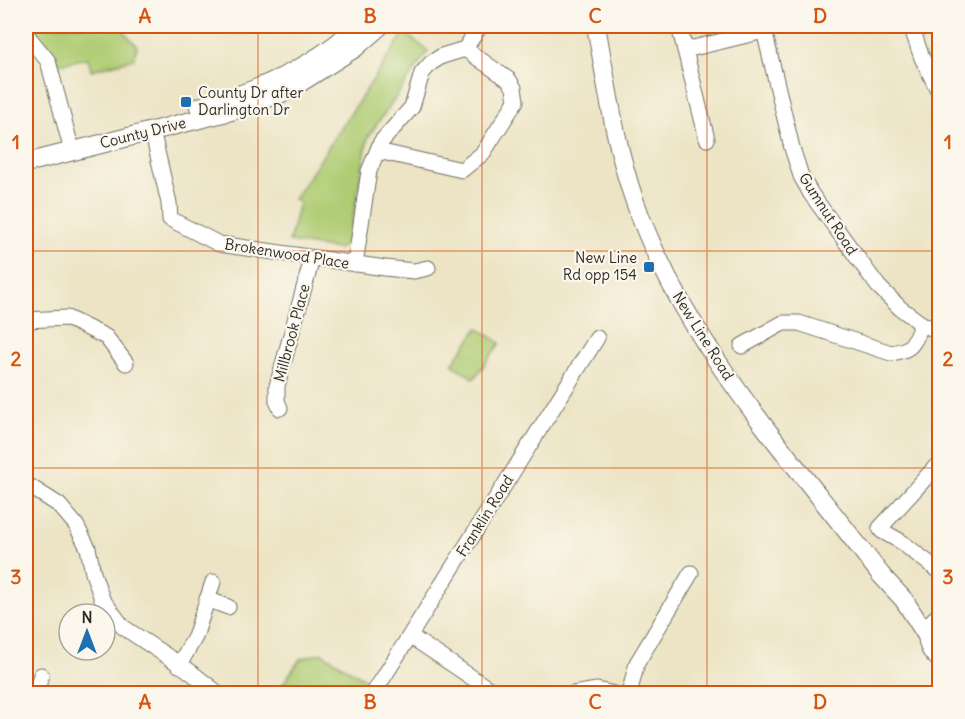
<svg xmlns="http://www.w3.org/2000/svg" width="965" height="719" font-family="Delius,sans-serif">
<rect width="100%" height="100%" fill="#fbf7ec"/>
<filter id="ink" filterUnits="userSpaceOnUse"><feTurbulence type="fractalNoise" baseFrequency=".0167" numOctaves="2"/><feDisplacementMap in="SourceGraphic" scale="12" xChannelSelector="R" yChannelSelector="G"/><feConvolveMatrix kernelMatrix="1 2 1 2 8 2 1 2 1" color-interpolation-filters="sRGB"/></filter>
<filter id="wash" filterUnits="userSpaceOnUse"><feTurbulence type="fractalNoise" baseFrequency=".008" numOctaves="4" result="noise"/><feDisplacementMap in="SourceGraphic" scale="24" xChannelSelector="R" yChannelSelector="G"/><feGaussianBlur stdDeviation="1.35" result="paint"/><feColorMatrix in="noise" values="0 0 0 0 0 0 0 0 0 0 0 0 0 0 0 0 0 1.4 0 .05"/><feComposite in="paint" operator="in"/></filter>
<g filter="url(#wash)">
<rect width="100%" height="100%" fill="#ece4c4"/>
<g fill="#afcc73" stroke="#6d7c4f" stroke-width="1.5">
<path d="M26,26H119L137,46L134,59L91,70L88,58L59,64Z"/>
<path d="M404,33L428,51L368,137L348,243L338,249L289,242L299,203L294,199Z"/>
<path d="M478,328L500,343L474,379L452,364Z"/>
<path d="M322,653L371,683L364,693H277L300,659Z"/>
</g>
</g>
<g filter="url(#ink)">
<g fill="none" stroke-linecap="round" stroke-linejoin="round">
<g stroke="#6f6c61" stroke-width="17">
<g id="minor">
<path d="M679,26L685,50L764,31"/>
<path d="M763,26L792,148L801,176L811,194L878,286L900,308L922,324L940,332"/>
<path d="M911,26L922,58L940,94"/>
<path d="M26,34L48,61L72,151"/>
<path d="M465,49L480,26"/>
<path d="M685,50L707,139"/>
<path d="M152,130L169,203L170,219L219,244L385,268L414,271L428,268"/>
<path d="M378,151L462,170L483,153L516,101L514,88L509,80L465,49"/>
<path d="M355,264L369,171L381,142L412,107L422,73L431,63L442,56L465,49"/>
<path d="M26,320L67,318L106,337L126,363"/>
<path d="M742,346L783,323H799L891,353C914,350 913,343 922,324"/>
<path d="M280,408L277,401V386L312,259"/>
<path d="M26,484L59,505L76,525L88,548L93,573L102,599L123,627L188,670L219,694"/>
<path d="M939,571L900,541L882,531L880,528L940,462"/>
<path d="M207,599L228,607"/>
<path d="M410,636L489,689L507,694"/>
<path d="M179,665L195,637L213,582"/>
<path d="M36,694L41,675"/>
<path d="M373,694L597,338"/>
<path d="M573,694L597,690L614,694"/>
<path d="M629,694L637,663L691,573"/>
</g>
</g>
<g stroke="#6f6c61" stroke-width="20">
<g id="major">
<path d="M596,26C607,84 615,146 635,202C685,345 791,457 881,575L904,600L927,636"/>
<path d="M199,107C257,92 314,68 357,26"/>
<path d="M26,163L231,111L287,91L355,48L380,26"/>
<path d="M940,616C924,627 923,647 940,659"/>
</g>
</g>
<use href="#minor" stroke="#fff" stroke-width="15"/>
<use href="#major" stroke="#fff" stroke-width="18"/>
</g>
</g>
<path fill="none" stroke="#d5540f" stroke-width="1.5" stroke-opacity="0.55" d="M258,26V694M482,26V694M707,26V694M26,251H940M26,468H940"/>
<g fill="#1f6fb2" stroke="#fbf7ec" stroke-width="2">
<rect x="180" y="96" width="12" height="12" rx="3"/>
<rect x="643" y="261" width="12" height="12" rx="3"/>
</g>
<g text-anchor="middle" stroke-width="4.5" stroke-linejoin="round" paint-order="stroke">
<g font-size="15" fill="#2b2b2b" stroke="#fbf7ec" text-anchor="start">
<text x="198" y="98">County Dr after<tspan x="198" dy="17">Darlington Dr</tspan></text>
<text x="637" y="263" text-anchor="end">New Line<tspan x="637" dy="17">Rd opp 154</tspan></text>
</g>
<g font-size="15" fill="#2b2b2b" stroke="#fbf7ec">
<text transform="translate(143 133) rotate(-14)" y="5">County Drive</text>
<text transform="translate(828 214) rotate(57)" y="5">Gumnut Road</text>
<text transform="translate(287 254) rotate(9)" y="5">Brokenwood Place</text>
<text transform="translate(292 333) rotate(-75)" y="5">Millbrook Place</text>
<text transform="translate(703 336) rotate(58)" y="5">New Line Road</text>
<text transform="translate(485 516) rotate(-58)" y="5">Franklin Road</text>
</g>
</g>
<rect width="965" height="719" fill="none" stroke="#fbf7ec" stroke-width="66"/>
<g transform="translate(87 632)"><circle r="28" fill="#fbf7ec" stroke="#a8a59f" stroke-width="1.5"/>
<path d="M0-4.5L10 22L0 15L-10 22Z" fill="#1f6fb2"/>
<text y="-9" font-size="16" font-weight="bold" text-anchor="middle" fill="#2b2b2b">N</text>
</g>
<rect x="33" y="33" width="899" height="653" fill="none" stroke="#d5540f" stroke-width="2"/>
<g font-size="20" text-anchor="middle" font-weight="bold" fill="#d5540f">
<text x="145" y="23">A</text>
<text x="370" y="23">B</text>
<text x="595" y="23">C</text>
<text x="820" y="23">D</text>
<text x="16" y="149">1</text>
<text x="948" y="149">1</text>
<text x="16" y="366">2</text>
<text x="948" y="366">2</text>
<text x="16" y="584">3</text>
<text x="948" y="584">3</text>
<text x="145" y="709">A</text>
<text x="370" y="709">B</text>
<text x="595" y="709">C</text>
<text x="820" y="709">D</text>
</g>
</svg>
